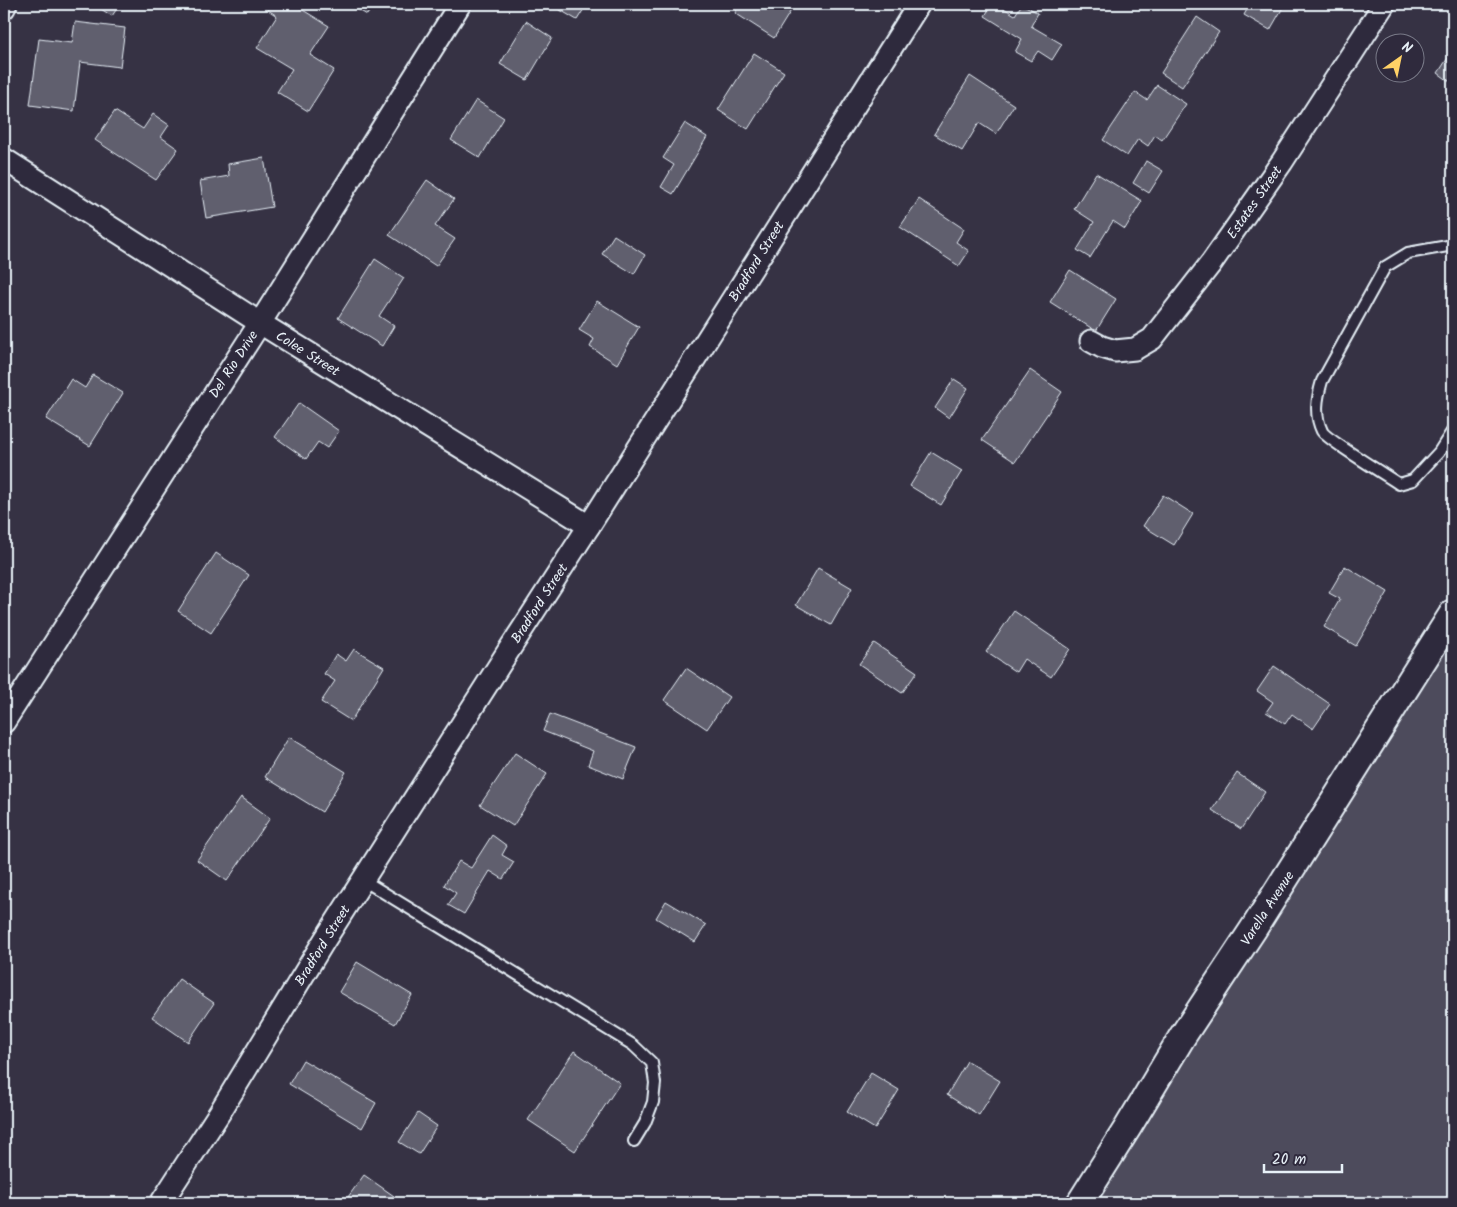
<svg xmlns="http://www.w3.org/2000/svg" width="1457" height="1207" font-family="Kalam,sans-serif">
<rect width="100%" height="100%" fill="#363244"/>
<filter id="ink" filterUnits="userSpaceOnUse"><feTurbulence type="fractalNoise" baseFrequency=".02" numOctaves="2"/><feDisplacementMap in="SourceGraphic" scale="10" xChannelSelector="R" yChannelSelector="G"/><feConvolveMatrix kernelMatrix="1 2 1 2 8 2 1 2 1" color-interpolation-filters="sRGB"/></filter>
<g filter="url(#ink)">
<path fill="#4d4b5c" stroke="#9a9eaa" d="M1453,636V1203H1095L1193,1045L1266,935Z"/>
<g fill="#605e6e" stroke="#e8f1f8">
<path d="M93,4H120L112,16Z"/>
<path d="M272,4H293L329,26L310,55L334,70L308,111L277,92L292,69L257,48L277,16L268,10Z"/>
<path d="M349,4H374L367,15Z"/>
<path d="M550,4H587L577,20Z"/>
<path d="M740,4H795L774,38L735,13Z"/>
<path d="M992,4H997L1015,15L1022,4L1038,13L1031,26L1062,44L1052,60L1038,51L1031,61L1015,52L1022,39L985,16Z"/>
<path d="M1250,4H1285L1270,30L1244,15Z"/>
<path d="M1197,17L1219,32L1182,87L1161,73Z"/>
<path d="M526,21L552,38L527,80L500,64Z"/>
<path d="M75,22L125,28L120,67L80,62L74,111L30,105L39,39L72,43Z"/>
<path d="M1453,50V84L1438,73Z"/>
<path d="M754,53L784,72L748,129L718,110Z"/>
<path d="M970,76L1014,105L996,134L979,123L962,151L934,134Z"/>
<path d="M1157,85L1186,104L1162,140L1155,135L1148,146L1138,139L1127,156L1103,140L1135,92L1147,100Z"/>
<path d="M476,100L504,118L480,158L451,140Z"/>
<path d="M115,111L143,129L153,114L169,125L161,137L178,149L156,180L95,140Z"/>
<path d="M685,123L707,137L673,194L661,187L674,165L663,158Z"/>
<path d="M264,158L272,207L206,218L200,181L229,176L228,164Z"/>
<path d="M1146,161L1163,171L1149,193L1133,183Z"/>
<path d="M1096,173L1142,201L1125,229L1113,221L1090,258L1077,250L1094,222L1074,209Z"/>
<path d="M427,180L454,199L435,226L455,239L436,266L389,235Z"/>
<path d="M919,199L964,229L956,242L969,251L959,266L900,227Z"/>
<path d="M614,235L645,255L634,274L602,254Z"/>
<path d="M375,259L404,278L379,316L394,326L382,346L338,318Z"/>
<path d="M1070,270L1116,299L1096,331L1050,302Z"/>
<path d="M597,301L639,327L617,364L590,347L594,339L579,330Z"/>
<path d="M1030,370L1062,392L1015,462L982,440Z"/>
<path d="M93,375L123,393L90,446L46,419L71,379L85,388Z"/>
<path d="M954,379L968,388L949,418L935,408Z"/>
<path d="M299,403L339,431L327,448L318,442L306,459L275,437Z"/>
<path d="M931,452L962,471L941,505L910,486Z"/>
<path d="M1163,495L1193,514L1174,545L1143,526Z"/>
<path d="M216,553L249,575L211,633L178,611Z"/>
<path d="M1345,566L1388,592L1356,646L1324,627L1340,599L1329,593Z"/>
<path d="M818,568L852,588L831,625L796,605Z"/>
<path d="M1014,611L1070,649L1051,677L1024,659L1016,672L986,652Z"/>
<path d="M874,643L917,672L902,693L859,664Z"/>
<path d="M354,649L384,667L351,721L321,702L335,681L324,674L336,654L346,661Z"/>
<path d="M1274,666L1330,704L1313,729L1292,714L1285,724L1266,712L1273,702L1257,691Z"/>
<path d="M686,668L729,697L707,729L664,700Z"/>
<path d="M550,714L636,747L623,779L588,765L593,751L543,731Z"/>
<path d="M289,737L346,772L322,812L265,777Z"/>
<path d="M515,753L547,774L513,826L480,805Z"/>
<path d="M1237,773L1265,792L1241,829L1212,810Z"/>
<path d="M241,797L270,818L227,881L197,860Z"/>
<path d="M492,835L507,846L502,855L514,862L503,879L490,871L464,914L448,905L456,893L444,885L459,861L471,868Z"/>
<path d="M666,901L706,925L695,942L656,918Z"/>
<path d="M357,962L412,995L395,1024L339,992Z"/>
<path d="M179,979L214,1003L188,1042L152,1017Z"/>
<path d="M574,1051L620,1083L575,1151L528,1120Z"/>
<path d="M303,1060L376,1103L362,1128L289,1084Z"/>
<path d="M967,1061L1000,1081L979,1115L947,1095Z"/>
<path d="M871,1073L899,1090L875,1129L847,1112Z"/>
<path d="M418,1113L437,1126L419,1154L399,1142Z"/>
<path d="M364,1175L394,1196L389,1203H357L348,1197Z"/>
</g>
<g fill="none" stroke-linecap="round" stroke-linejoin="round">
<g stroke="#e8f1f8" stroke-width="14">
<g id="service">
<path d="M1453,245L1408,253L1385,267L1322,381C1317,398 1314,415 1322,431C1325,438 1387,476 1399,484L1413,480L1439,452L1453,430"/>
<path d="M363,880L633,1045L652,1063L655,1083L653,1102L645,1123L634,1141"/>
</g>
</g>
<g stroke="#e8f1f8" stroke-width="25">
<g id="minor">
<path d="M4,8L6,4"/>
<path d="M4,159L260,323L589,526"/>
<path d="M1091,341L1102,347L1115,351L1135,349L1152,339L1212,262L1282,162L1384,4"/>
<path d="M4,722L260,323L460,4"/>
<path d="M161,1203L220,1112L324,941L507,653L589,526L919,4"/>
</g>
</g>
<g stroke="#e8f1f8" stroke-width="30">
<path id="tertiary" d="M1080,1203L1128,1127L1182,1037L1254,928L1453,613"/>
</g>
<use href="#service" stroke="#2f2a3d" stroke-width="10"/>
<use href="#minor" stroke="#2f2a3d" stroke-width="21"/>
<use href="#tertiary" stroke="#2f2a3d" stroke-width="26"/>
</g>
</g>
<g text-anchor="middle" stroke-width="5" stroke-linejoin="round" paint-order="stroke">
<g font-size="14" fill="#e8f1f8" stroke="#2f2a3d">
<text transform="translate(1254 202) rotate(-55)" y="5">Estates Street</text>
<text transform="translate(756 261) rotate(-58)" y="5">Bradford Street</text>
<text transform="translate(308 353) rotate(32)" y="5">Colee Street</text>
<text transform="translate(233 364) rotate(-57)" y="5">Del Rio Drive</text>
<text transform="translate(539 603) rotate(-57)" y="5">Bradford Street</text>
<text transform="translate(1267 908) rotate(-57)" y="5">Varella Avenue</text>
<text transform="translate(322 945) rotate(-58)" y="5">Bradford Street</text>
</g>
</g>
<rect width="1457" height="1207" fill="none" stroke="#2f2a3d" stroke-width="20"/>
<rect x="10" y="10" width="1437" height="1187" fill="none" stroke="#e8f1f8" stroke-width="2" filter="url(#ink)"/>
<g transform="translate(1400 58) rotate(33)"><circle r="24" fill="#2f2a3d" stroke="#797a88"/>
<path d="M0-4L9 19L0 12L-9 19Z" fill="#ffd166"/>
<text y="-8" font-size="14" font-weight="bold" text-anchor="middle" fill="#e8f1f8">N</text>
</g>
<path d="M1264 1164v8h78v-8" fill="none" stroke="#e8f1f8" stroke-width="2.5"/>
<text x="1272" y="1164" font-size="15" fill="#e8f1f8" stroke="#2f2a3d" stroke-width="4" paint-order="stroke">20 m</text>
</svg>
